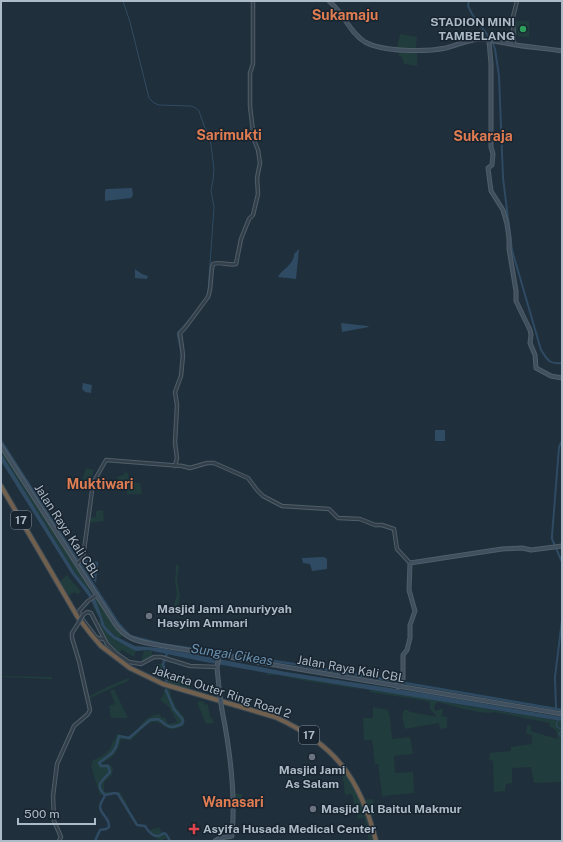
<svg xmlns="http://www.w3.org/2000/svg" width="563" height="842" font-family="'Public Sans',sans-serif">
<rect width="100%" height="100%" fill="#1f2f3b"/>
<g fill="#213c3c">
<path d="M514,21H529V37L518,36V22L517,35H515Z"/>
<path d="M400,34L417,37L416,49H415L414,52H417V66L404,64L402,57L399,56L398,48L397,47Z"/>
<path d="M1,445L92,588L88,589L75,573L1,453Z"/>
<path d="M86,468L94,470L90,483L82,481Z"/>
<path d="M124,469L128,474L129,479L135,482L136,483H140L142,494H127V490L119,488L117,477L125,474Z"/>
<path d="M103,510L104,521L88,523L89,518L96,517V511Z"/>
<path d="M176,565H179L177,581L180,596L177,610L172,611L177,594L175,582Z"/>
<path d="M67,575L81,592L77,595L75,592L66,597L58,583Z"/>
<path d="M99,594L117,621L127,634L118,638L105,626L94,598Z"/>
<path d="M90,600L97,612L101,625L114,639L136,651L134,657L122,650L118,654L108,645L97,624L99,623V619Z"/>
<path d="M144,650L152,651V657L141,663Z"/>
<path d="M155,664H163L167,676H188L191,688L188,689L166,685V681C161,678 161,672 156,667Z"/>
<path d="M267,673L359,688L360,689L306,681L277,675H267Z"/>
<path d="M1,676L52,677V679H50L1,677Z"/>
<path d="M128,678L130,680L88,699V697L109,686Z"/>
<path d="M165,687L170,689L171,696L175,706L184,717L185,721L183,726C179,727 175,729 171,729C163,728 159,719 150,723C142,726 138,735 131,740L121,739C118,751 114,758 103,762L102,764H109L113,768L112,775C105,780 102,783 105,792H120L129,808V812L118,794L115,793L100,795L91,766L93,760C104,756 110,752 113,741L115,740L116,736L117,734C121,735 127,737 130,736C135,735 142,721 148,718C152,715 155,715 160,714L162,718L165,717L168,724L177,722L169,707L160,700L163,696Z"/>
<path d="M114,689L128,718H111L109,706L115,704L110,691Z"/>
<path d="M370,690L418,697L473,707L562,721V782L534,783L531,767L512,768V783L506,784L505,791L494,792L493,761L489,760L490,753L511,751V747L532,744V735L526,733L527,725L532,726L530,730L533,732L558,739L556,730L549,726L550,723L494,712C484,716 451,705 438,702L436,703L434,708L436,711L443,708L442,716L447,717V728L440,729L439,723L405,729L402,717L404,710H407L411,712L437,717L430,709V702C410,697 390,696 370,692Z"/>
<path d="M200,701L204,702L205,705L208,704L210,717L213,719L214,723L206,724L197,702Z"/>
<path d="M373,707L388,710L390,718L392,739L410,737L413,754L394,756L395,773L413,772L414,793L382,796L378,764H375L372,740H364L363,718H373Z"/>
<path d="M342,769C359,790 367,815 373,841H369L364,817L358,819L352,794L345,795Z"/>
<path d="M233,794H242V808L233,809Z"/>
<path d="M373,799L375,815L372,816L371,824L363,800Z"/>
<path d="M159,827L162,833L166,834L168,838L161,840L155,838L157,836L148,831Z"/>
</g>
<g fill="#2f4b63">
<path d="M132,188L133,195L131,198L105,201V191L106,189Z"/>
<path d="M299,249L296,279L278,277C282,269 294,265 294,254Z"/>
<path d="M135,269L142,274L148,276L147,279L135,278Z"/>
<path d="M341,323L368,326L369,327L342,332Z"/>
<path d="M83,383L92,385L91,393L85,392L82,389Z"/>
<rect x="435" y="430" width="10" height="11"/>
<path d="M1,453L75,573L88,589L96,601L105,626L115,636L135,646L161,648L286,672L429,694L562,717V721L267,673L200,661L148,650L136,651L130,648L114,639L107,633L101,625L100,619L90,598L71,573L1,461Z"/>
<path d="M324,557L327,559V569L312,571L310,564L303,563L302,558Z"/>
<path d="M84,560L98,562L96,583L94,580L93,581L90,576H91L93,579L91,574V569H87L83,562Z"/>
</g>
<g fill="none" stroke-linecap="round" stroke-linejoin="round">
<g stroke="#2f4b63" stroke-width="1">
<path d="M123,1L130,22L149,98L154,103L159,105L191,106L196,108L199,111L205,128L210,137L214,169L213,180L211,191L214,207L208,292"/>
<path d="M181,360V353L177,333L193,315"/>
<path d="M558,719L556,726L562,730L559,734L562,738"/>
</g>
<g stroke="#2f4b63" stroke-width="2">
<path d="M469,1L468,6L472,14L492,41L495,49L499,76L503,178L512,250L541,350C548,360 548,364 562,363"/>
<path d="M562,441L559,447L552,536V539L562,562"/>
<path d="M556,709L555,677L562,620"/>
</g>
<g stroke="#2f4b63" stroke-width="2.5">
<path d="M1,441L118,623L130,636L161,644L294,664L562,710"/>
<path d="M166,685L167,676L163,664L167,653"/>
<path d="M105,795L115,793L118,794L137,825L145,826C147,830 153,837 158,836C160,836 162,834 164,833L166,834L170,841"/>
<path d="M95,841L100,830L106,829L109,827C110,818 100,814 100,807C100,802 104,799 105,795C93,784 104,780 110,772L108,766H101L99,763L112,753L116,747L119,736L129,738L150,720L158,719C169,726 168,730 182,724L183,720L174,709L166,690"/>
</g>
<g stroke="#505e69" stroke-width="4.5">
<g id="tertiary">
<path d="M514,45L513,17L517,1"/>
<path d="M175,466L177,458L175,443L177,405L175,392L181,376L183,355L180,333L185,328L208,297C212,288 210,274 213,264C220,261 229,266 236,264L241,239L249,219L253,215L258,194L257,178L260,163L258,150L254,140L250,106V73L253,64V1"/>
<path d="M77,564L83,558L93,483L106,460L182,466L190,468L207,463H214L248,478L257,490L263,496L282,506L329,509L338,518L360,519L375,525H382L394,529L397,549L410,563"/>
<path d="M97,595L88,601L79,611L80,616L96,637L98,638L104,639"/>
<path d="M83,615L87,612L91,613L107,644L116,653L129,662L141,664L154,657H161L190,666L217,667"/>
<path d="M59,841L61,837L54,821L53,796L57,764L74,726L88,714L90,710L79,661L72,638V633L76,627"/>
</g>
</g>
<g stroke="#505e69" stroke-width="5">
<g id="secondary">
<path d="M329,1C343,12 349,32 365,42C383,52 425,52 446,48C458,45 472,38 484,39C491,40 498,42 505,43C524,47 543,48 562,51"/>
<path d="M489,41L491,64V147L493,154L492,165L488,168L491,191L503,210L507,224L509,238V249L516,291V301L530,330L531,335L530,343L535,355L536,368L551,376L562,378"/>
<path d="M1,446L115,624C125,638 136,641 152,644L562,714"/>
<path d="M219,656L217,668L220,697"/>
<path d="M398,687L403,679V655L407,650L410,638V625L415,611L409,590L410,563L502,549L522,548L531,550L562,546"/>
<path d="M215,841L220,838L232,836C232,830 233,824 233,817C234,781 229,745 222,710"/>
</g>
</g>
<g stroke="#3d4b56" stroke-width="6">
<path id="motorway" d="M1,486L77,616L90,633L101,646L130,668L163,684L275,717C335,744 360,778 376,841"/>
</g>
<use href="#tertiary" stroke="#33404b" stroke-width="2.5"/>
<use href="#secondary" stroke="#40505f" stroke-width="3"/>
<use href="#motorway" stroke="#72604f" stroke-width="4"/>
<g stroke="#505e69" stroke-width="4.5" stroke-linecap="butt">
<path id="tertiary-bridge" d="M76,627L83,615"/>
</g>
<g stroke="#505e69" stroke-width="5" stroke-linecap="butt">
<path id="secondary-bridge" d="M220,697L222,710"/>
</g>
<use href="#tertiary-bridge" stroke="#33404b" stroke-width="2.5"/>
<use href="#secondary-bridge" stroke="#40505f" stroke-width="3"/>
</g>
<circle fill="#2e9e5b" stroke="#182530" stroke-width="1.5" cx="523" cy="29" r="4"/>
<g fill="#6b7280" stroke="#182530" stroke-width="1.5">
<circle cx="149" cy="616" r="4"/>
<circle cx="312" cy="757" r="4"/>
<circle cx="313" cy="809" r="4"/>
</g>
<path fill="#e0444e" stroke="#182530" stroke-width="1.5" d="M192 823h4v4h4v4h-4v4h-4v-4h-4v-4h4z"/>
<g text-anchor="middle" stroke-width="3" stroke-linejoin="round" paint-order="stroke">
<g fill="#182530" stroke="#808e9a" stroke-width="1">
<rect x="11" y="511" width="20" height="18" rx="3"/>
<rect x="299" y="726" width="20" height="18" rx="3"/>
</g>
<g font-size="11" font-weight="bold" fill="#adbbc8">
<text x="21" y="524">17</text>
<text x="309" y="739">17</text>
</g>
<g font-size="12" font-weight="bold" fill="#adbbc8" stroke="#182530" text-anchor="start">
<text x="515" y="26" text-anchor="end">STADION MINI<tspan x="515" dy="14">TAMBELANG</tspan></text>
<text x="157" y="613">Masjid Jami Annuriyyah<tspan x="157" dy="14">Hasyim Ammari</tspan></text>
<text x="312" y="774" text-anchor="middle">Masjid Jami<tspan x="312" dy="14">As Salam</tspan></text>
<text x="321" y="813">Masjid Al Baitul Makmur</text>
<text x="203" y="833">Asyifa Husada Medical Center</text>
</g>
<g font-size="12" fill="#adbbc8" stroke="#182530">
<text transform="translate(67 531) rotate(57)" y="4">Jalan Raya Kali CBL</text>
<text transform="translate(351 669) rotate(10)" y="4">Jalan Raya Kali CBL</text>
<text transform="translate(222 692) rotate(18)" y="4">Jakarta Outer Ring Road 2</text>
</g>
<g font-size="13" font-style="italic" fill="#6a91af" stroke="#182530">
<text transform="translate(232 654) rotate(9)" y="5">Sungai Cikeas</text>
</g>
<g font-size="14" font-weight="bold" fill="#df7c51" stroke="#182530">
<text x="345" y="20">Sukamaju</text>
<text x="229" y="140">Sarimukti</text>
<text x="483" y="141">Sukaraja</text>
<text x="100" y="489">Muktiwari</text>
<text x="233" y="807">Wanasari</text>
</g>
</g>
<rect width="563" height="842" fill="none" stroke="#adbbc8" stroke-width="4"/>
<path d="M18 818v6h77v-6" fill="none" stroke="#adbbc8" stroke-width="2"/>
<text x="24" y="818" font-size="12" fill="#adbbc8" stroke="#182530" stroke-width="3" paint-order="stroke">500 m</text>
</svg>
